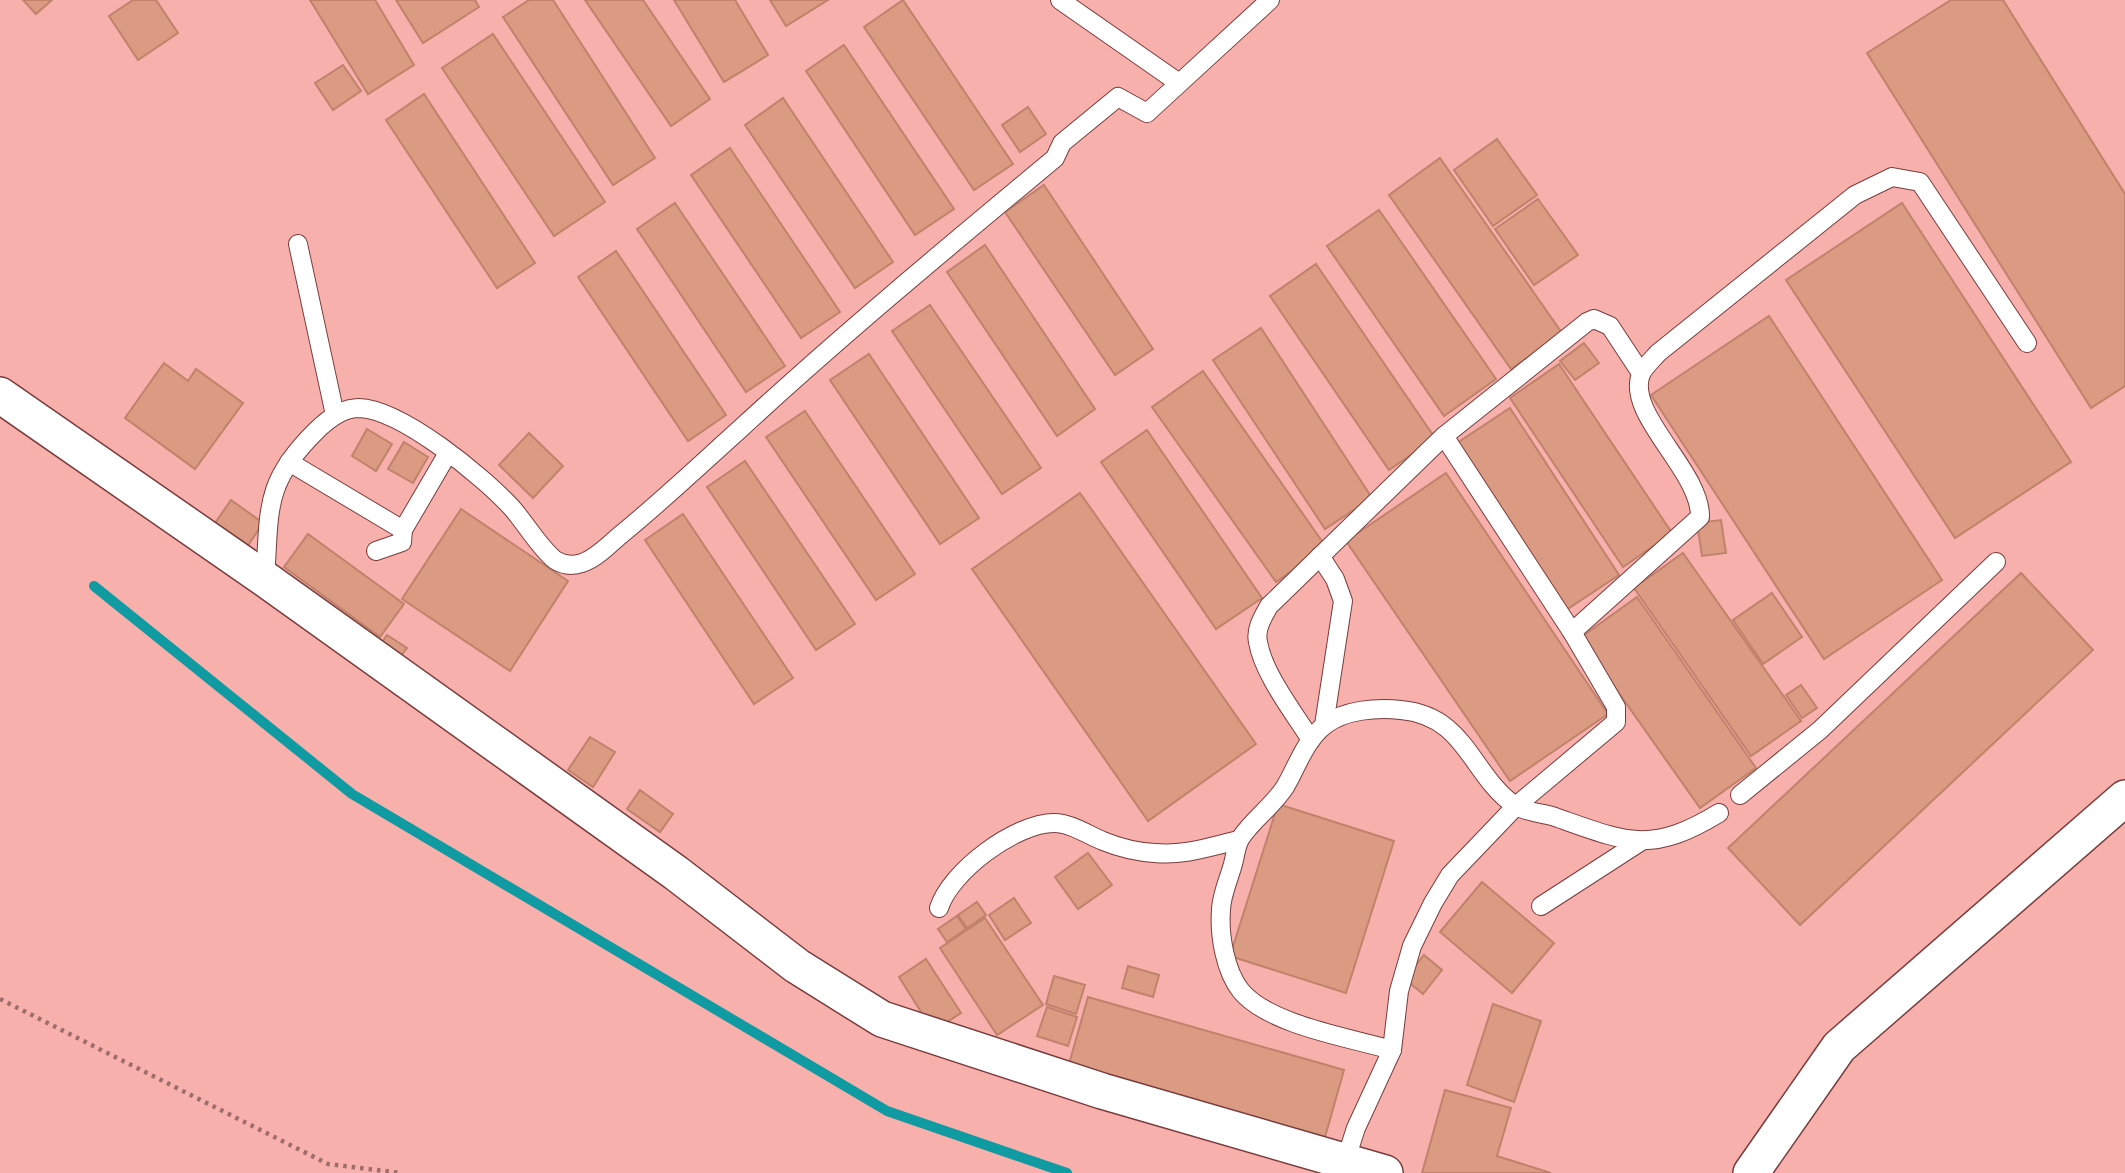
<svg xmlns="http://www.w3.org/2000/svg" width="2125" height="1173" font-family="'Crimson Pro',serif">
<rect width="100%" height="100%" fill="#f8b0ad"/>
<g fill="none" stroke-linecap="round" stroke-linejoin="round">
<path stroke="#109aa2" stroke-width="10" d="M94,586L352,794L887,1111L1067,1173"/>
</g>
<g fill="#db9b83" stroke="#c0826b" stroke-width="2">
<path d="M23,0H52L36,14Z"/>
<path d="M133,0H156L178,33L138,60L109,16Z"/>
<path d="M310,0H375L414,65L368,94Z"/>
<path d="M396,0H475L479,7L423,43Z"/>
<path d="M529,0H553L655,158L613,185L503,17Z"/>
<path d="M585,0H643L710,99L671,126Z"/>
<path d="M674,0H735L768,55L724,82Z"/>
<path d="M770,0H828L786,26Z"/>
<path d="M903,0L1013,164L974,190L864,27Z"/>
<path d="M1951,0H2003L2125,194V386L2091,408L1867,53Z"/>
<path d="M493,34L605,202L554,236L442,68Z"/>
<path d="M844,45L954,209L915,235L806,71Z"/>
<path d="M343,65L361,91L333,110L315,83Z"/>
<path d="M424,94L535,263L497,288L386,120Z"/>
<path d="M783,98L893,262L855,288L745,125Z"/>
<path d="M1028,107L1046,134L1020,152L1002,125Z"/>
<path d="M1497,139L1537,195L1493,226L1454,170Z"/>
<path d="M730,148L840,312L801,338L691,175Z"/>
<path d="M1440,158L1562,333L1511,369L1389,195Z"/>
<path d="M1044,185L1153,349L1115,375L1005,212Z"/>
<path d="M1538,199L1578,255L1534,285L1495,229Z"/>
<path d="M675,203L785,366L746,392L637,229Z"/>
<path d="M1902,203L2071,462L1955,538L1786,280Z"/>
<path d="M1379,210L1496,379L1444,416L1327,246Z"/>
<path d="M985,245L1095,409L1057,436L947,272Z"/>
<path d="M616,251L726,415L688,441L578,277Z"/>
<path d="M1316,264L1435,438L1389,470L1270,296Z"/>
<path d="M930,305L1041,468L1002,494L892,331Z"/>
<path d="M1769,316L1942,580L1824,659L1651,395Z"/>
<path d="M1261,328L1372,498L1325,529L1213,360Z"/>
<path d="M1584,343L1599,363L1575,380L1560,361Z"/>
<path d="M869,354L979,518L940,544L830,380Z"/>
<path d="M164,363L188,381L196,369L243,403L195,469L125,418Z"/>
<path d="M1559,364L1672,533L1623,567L1510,398Z"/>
<path d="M1203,371L1326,547L1276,582L1152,407Z"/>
<path d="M1510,408L1619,575L1566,610L1457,443Z"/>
<path d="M805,411L915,574L876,600L766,437Z"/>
<path d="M367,429L392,444L376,471L352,456Z"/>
<path d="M1147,430L1262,598L1216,629L1101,462Z"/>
<path d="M529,433L563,466L533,498L499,465Z"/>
<path d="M404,442L428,457L413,483L388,469Z"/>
<path d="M745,461L855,624L816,650L707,487Z"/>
<path d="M1446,473L1608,714L1510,781L1346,541Z"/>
<path d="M1080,493L1256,744L1148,821L972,569Z"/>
<path d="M231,500L263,523L241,556L208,533Z"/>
<path d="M461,509L568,581L510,671L402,599Z"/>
<path d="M683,514L793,678L754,704L645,540Z"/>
<path d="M1721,520L1726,553L1702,556L1697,523Z"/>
<path d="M308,534L404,604L380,637L284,567Z"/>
<path d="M1683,553L1801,721L1751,756L1634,588Z"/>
<path d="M2021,573L2093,650L1800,925L1728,848Z"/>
<path d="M1772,593L1802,637L1763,664L1733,620Z"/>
<path d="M1637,597L1756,768L1700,808L1580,638Z"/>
<path d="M387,635L407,648L397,661L378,648Z"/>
<path d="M1801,685L1817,708L1802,718L1786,695Z"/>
<path d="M590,737L615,752L593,787L568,770Z"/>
<path d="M640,790L673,814L660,832L627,809Z"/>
<path d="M1278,804L1394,841L1346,993L1230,956Z"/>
<path d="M1088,853L1112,885L1078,909L1055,877Z"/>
<path d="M1482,882L1554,943L1512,993L1440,932Z"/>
<path d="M1014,898L1031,923L1005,940L989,915Z"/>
<path d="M977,902L986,915L967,928L958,915Z"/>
<path d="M957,916L966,929L947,942L938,929Z"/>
<path d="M985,918L1043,1005L997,1035L940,948Z"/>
<path d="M1424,955L1442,970L1423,994L1405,979Z"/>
<path d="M926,959L961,1013L933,1031L899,977Z"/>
<path d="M1128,966L1159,975L1153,997L1122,988Z"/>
<path d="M1054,976L1085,985L1076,1014L1046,1004Z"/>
<path d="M1088,997L1344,1070L1325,1137L1069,1064Z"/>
<path d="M1493,1004L1541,1021L1514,1102L1467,1085Z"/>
<path d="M1047,1007L1077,1017L1068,1046L1037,1036Z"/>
<path d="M1445,1090L1511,1108L1497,1156L1551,1173H1422Z"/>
</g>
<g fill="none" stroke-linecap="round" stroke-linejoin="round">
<g stroke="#793c3c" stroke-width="20">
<g id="lane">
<path d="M1060,0L1179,83"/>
<path d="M298,244L335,415"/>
<path d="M289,462L403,530L448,453"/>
<path d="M376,551L402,542L403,530"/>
<path d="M1320,556L1335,579L1343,601L1324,725"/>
<path d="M265,579C270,510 263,483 316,431C327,420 342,408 359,408C401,409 484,477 512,508C526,524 539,547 555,560C563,565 573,566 582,563C595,559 608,546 618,537C660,503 700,465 740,429C842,335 948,247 1055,158L1062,143L1118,97L1147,113L1270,0"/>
<path d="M1572,632L1700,517C1701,471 1625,414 1641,374C1644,367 1653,359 1658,353L1855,195L1892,177L1920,182L2027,343"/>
<path d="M1311,740C1294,713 1263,673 1258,642C1255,629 1263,617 1269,606L1444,436L1587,322L1594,319L1610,326L1641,373"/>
<path d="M1740,795L1820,730L1996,562"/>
<path d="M1541,906L1640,842"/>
<path d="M939,908C950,872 1015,823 1054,823C1071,823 1088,835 1103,841C1120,848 1137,852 1155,853C1184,856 1212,846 1239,840"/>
<path d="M1392,1050C1351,1038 1269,1025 1241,991C1225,971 1219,935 1221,910C1221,896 1229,879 1233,864C1235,857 1236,846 1240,839C1252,820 1273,806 1285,787C1297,767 1305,740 1325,725C1344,710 1377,707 1401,710C1466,716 1470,773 1514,805C1524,812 1543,813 1555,817C1626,842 1650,855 1719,813"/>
<path d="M1345,1162L1356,1128L1392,1050L1399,991L1412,946L1433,903L1450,875L1516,806L1616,722V707L1572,632L1444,436"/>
</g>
</g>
<g stroke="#793c3c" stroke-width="38">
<g id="street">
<path d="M0,395L265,579L676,873L797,966L882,1019L1102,1091L1385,1173"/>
<path d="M1751,1173L1839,1047L2125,798"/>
</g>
</g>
<path stroke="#9e6d6b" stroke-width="4.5" stroke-dasharray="3.5 5" stroke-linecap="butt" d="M0,999L328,1164L401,1173"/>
<use href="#lane" stroke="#fff" stroke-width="18"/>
<use href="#street" stroke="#fff" stroke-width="35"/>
</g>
</svg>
